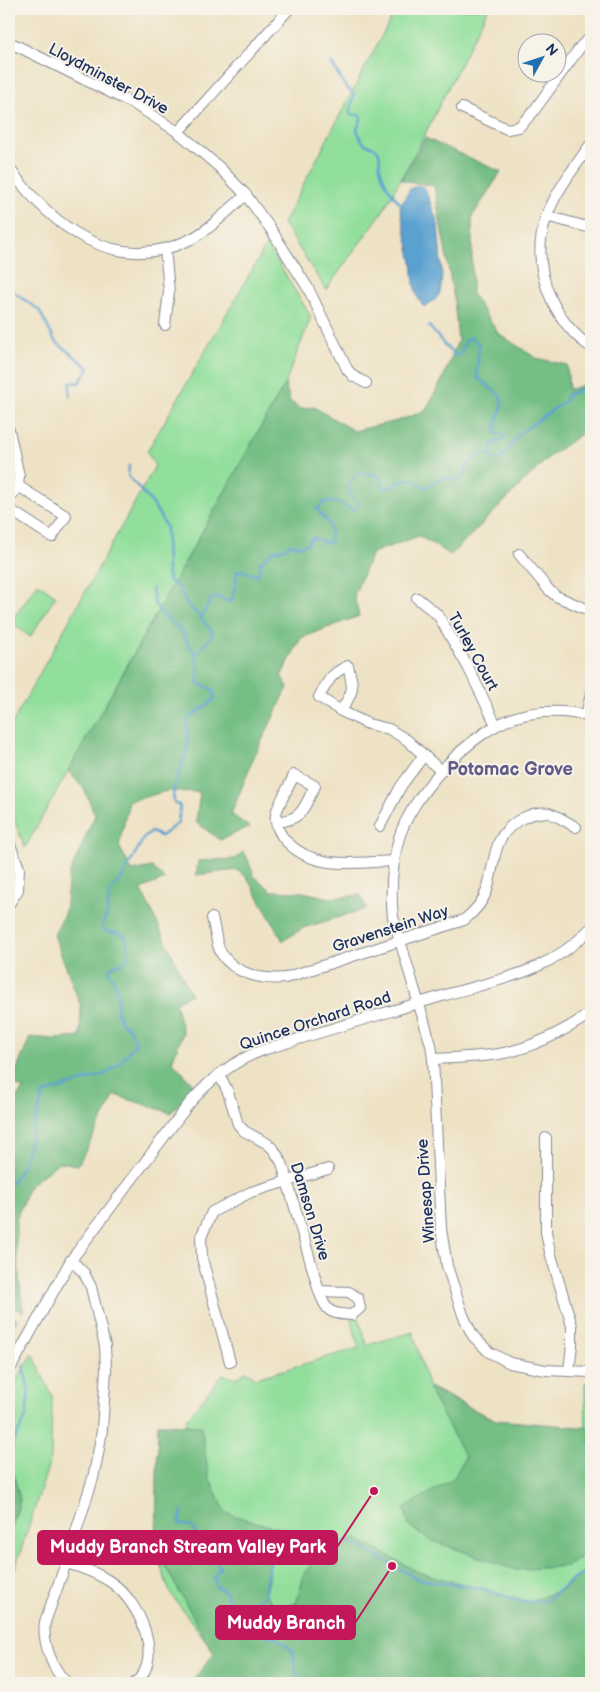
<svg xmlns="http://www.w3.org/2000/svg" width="600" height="1692" font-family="'Balsamiq Sans',sans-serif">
<rect width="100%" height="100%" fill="#f7f3e8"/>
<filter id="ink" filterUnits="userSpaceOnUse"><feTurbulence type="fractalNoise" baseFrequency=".02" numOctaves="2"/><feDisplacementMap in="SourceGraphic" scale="10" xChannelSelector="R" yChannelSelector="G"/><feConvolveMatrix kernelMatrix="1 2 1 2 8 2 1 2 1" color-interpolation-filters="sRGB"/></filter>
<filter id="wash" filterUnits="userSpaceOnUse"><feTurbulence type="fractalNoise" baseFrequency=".0096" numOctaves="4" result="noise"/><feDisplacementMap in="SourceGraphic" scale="20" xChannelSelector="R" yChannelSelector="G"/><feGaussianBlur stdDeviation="1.12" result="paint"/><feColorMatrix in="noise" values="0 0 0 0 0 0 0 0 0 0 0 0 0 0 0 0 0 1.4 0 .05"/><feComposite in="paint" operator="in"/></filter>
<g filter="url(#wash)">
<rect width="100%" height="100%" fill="#eee2c5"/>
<g fill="#92df9c" stroke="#56877d">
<path d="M396,9H488L423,138L383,211L326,290L283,223Z"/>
<path d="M267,244L311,317L285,384L25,848L9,806V729L155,466L147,452Z"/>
<path d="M38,583L56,596L30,637L11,622Z"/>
<path d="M358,1316L367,1345L413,1332L428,1386L496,1421L586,1431L585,1383H591V1683L215,1653L170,1593L156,1552L158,1424L187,1425L186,1419L223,1374C232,1379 239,1379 246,1371L256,1378L359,1348L351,1319Z"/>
<path d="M33,1354L52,1396L51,1458L9,1587V1536L20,1500L10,1462L14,1437L9,1441V1392Z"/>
</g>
<g fill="#75be84" stroke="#487671">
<path d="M425,138L501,172L472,217V294L498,333L536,358L567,365L569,390L591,382V427L550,456L451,555L419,536L372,553L354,595L359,616L301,638L281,676L288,687L254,757L231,814L249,827L220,840L196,822L200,792L167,791L129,801L119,846L132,871L152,867L165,879L141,889L191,994L175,1002L183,1033L172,1061L195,1086L171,1113L115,1095L78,1165L59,1162L29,1186L16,1219V1246L23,1312L9,1305V1112L23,1088L11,1084L30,1037L53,1039L80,1037L81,1007L54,935L65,912L69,875L95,815L84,789L68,771L285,384L290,401L300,409L314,407L354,431L397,421L425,411L442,380L458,341L454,299L434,186L401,180Z"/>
<path d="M243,852L246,855L254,876L272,891L303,892L330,898L361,895L366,909L303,928L283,941L247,877L237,870L196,875L198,861L235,859Z"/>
<path d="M428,1388L496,1420L591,1428V1564L586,1554L567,1566L516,1570L430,1540L409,1526L404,1508L454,1478L465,1457Z"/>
<path d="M158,1424L201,1426L209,1478L226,1513L269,1526L297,1530L294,1541L270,1562L266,1595L279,1609L296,1603L305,1572L323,1551L355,1538L418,1572L529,1602L563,1589L591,1565V1683H190L214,1654L156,1550Z"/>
<path d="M15,1436L10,1462L20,1500L9,1536V1441Z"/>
</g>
<path fill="#5aa1d0" stroke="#3a6897" d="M417,185L425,188L438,224L442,277L440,293L435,300L424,307C411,292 415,276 411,258C408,241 403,224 400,207L410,189Z"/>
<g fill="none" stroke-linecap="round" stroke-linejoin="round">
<g stroke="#5aa1d0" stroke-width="2.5">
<path d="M331,62L345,86L354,94L350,112L351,115H360L361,119L357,129C359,134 360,140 364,143C369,147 375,145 378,151C381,156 379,161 380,167C382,180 392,195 401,204"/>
<path d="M9,289L39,310L55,341L89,368L79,383L70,382V396"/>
<path d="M429,326L448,349L457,356L460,355L465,342L468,338H472L479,344L477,376L479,379C485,384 493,389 499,395C509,407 491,421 497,434H503L505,438L504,440L493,443L491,454"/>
<path d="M129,466L128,476L153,504L166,527L167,571L169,581L179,588L187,604L201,618"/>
<path d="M152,588L154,603L162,614L182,632L190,647L196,654"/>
<path d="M9,1185L18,1174L24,1162L43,1094L106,1074L119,1064L136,1043L130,1029L120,1021L117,1010L118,997L115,983L110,974L109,968C112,966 114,965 117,965C133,960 130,948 125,936C118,931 110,934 103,929L102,925L107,914L109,892L121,879L145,836L151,832L161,836L178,823L180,807L179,805L175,804C168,787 184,767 187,751C189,741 186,730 187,719L213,701L215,696L212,689L197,683L199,668L195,659C198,649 208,643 213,633L201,618L211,599L218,597L229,602L232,601C232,591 237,583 237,572L240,570C246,571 250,575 257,575L261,570L260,563L273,551L286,548L290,544L301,546L307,544L312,537L327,543L330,542C333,520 327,524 317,509L324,502L340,503L352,510L356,509L358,503L356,499L348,493V485L358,472L376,475L381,479L383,488L386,489L408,479L413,480L425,487H428L440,478L463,479L465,477L466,466C472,461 478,454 486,453L496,460L502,458L519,434L565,401L567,395L589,386L591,384"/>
<path d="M9,1264L11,1305L9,1312L16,1320L12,1327V1342"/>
<path d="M9,1451L26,1417L29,1391L23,1366"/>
<path d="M182,1511L179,1524L190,1526L196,1531L191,1539L198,1553L206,1560L215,1558L220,1568L214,1577L217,1588L225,1591L234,1620L242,1622"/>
<path d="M300,1683L296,1671L293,1651L279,1639L249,1628L239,1619L240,1614L252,1603L266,1595L265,1586L270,1562L276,1552L286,1544L294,1541L311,1544L328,1545L341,1541L354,1543L417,1579L481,1588L522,1602L546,1601L568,1583L584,1573L591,1565"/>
</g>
</g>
</g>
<g filter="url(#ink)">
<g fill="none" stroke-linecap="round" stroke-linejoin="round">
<g stroke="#848892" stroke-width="12">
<g id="minor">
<path d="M9,42L134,104L178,132L219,167L246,195L270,228L292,263L308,288L347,369L353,376L366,383"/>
<path d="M462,108L507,129L519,127L533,112L581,46L591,37"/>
<path d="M178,132L289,9"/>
<path d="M591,144C554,195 522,236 552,301C561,319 574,336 591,347"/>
<path d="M9,168C52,226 114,276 189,240C210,230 228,210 246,195"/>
<path d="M546,216L591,228"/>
<path d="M165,325L169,291L165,249"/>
<path d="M9,430L19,476L18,486L9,499"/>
<path d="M9,509L52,537L66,516L18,486"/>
<path d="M519,554L549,590L556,596L591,611"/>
<path d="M417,598L438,615L468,667L496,725"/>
<path d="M341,711C354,690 354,690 348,666C331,673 328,681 319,697L341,711L368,724L389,729L407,740L441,771"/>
<path d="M586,715L591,694"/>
<path d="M591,717C567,710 539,710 516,717C471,731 413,793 399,838C392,864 390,890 393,917L431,1045L433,1059L441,1229L447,1266L463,1315L469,1328L473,1336L489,1352L510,1363L545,1370L591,1372"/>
<path d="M277,822C304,819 303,808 315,786L294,775C290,785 278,804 276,814C274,824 280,835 287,842C315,871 356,862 394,861"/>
<path d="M380,826L401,786L424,755"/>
<path d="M9,842L19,868L18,890L9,904"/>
<path d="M212,918C215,928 216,944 221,953C234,974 262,980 285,978L464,920C474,912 483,902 487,890C496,861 491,834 523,818C531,814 539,811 549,813C558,816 568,823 576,827"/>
<path d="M433,1059C455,1058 477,1057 499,1054C533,1048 563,1032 591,1013"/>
<path d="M219,1074L228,1092L238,1124L244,1131L268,1144L274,1150L282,1163L319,1291C326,1312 330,1314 352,1315L360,1308L358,1298L349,1292L319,1291"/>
<path d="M546,1138V1232L550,1252L572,1326V1345L569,1371"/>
<path d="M230,1362L202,1258L201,1237L212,1212L251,1192L328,1169"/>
<path d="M9,1371L71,1260L188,1105C209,1080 233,1061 263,1050C323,1031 382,1014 442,996C499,979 548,974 591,928"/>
<path d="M66,1563L93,1478L98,1454L102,1430L106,1370L105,1346L91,1287L84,1273L71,1260"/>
<path d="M67,1683C52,1670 42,1641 45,1622L66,1563C83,1568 98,1573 112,1583C138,1601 166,1658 135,1683"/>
</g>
</g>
<use href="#minor" stroke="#fff" stroke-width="10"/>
</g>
</g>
<g text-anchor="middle" stroke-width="4" stroke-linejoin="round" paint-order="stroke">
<g font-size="16" fill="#1b2f5e" stroke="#f7f3e8">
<text transform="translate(109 78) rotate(28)" y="6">Lloydminster Drive</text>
<text transform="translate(474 651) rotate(61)" y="6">Turley Court</text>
<text transform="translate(390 928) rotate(-18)" y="6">Gravenstein Way</text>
<text transform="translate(315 1020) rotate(-18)" y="6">Quince Orchard Road</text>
<text transform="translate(425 1191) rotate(-94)" y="6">Winesap Drive</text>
<text transform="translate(311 1211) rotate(73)" y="6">Damson Drive</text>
</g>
<g font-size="18" font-weight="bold" fill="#605b89" stroke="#f7f3e8">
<text x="510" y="775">Potomac Grove</text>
</g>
</g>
<path fill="none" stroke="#c2185b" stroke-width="2" d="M374 1491L337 1547M392 1566L355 1623"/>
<g fill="#c2185b" stroke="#f7f3e8" stroke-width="2">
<circle cx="374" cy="1491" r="5"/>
<circle cx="392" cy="1566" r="5"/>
</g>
<g fill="#c2185b" stroke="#c2185b" stroke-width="2">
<rect x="38" y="1531" width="299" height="33" rx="5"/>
<rect x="216" y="1606" width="139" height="33" rx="5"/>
</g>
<g font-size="18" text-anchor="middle" font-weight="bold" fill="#fff">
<text x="188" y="1553">Muddy Branch Stream Valley Park</text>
<text x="286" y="1629">Muddy Branch</text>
</g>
<rect width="600" height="1692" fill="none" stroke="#f7f3e8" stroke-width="30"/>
<g transform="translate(542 58) rotate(50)"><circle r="24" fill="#f7f3e8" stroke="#9fa5b1"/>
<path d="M0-4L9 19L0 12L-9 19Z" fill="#1f6fb2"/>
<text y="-8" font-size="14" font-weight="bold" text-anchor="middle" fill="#1b2f5e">N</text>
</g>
</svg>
